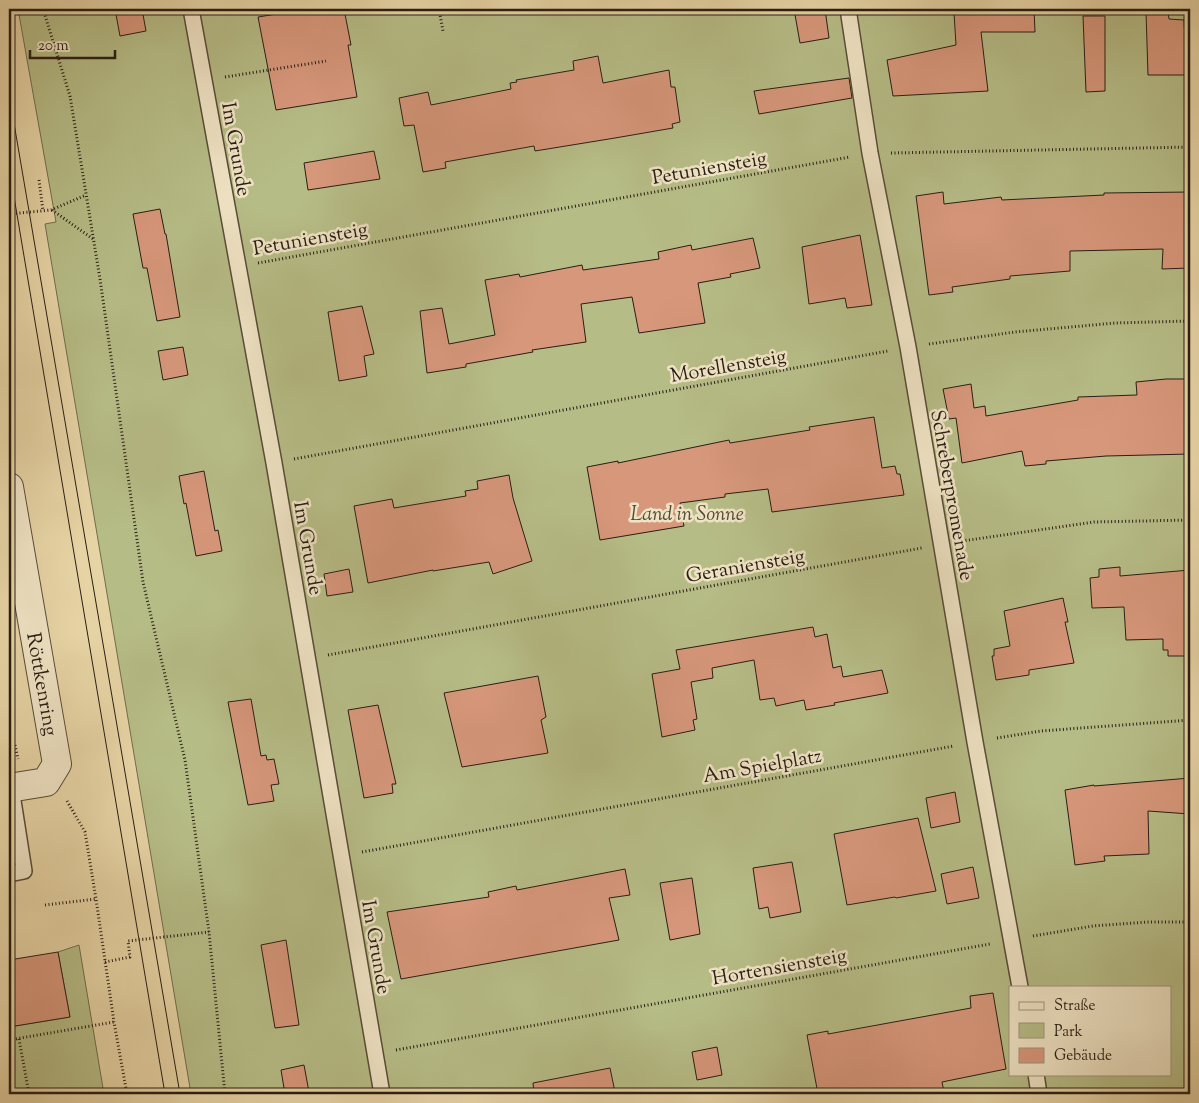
<svg xmlns="http://www.w3.org/2000/svg" width="1199" height="1103" font-family="'Sorts Mill Goudy',serif">
<rect width="100%" height="100%" fill="#e7d4a5"/>
<filter id="stains"><feTurbulence type="fractalNoise" baseFrequency=".004" numOctaves="4"/><feColorMatrix values="0 0 0 0 .2 0 0 0 0 .09 0 0 0 0 .02 0 0 0 .5 -.17"/></filter>
<radialGradient id="worn" r=".72"><stop offset=".6" stop-color="#630" stop-opacity="0"/><stop offset="1" stop-color="#630" stop-opacity=".3"/></radialGradient>
<g fill="#b6bc86" stroke="#6f6d4e" fill-rule="evenodd">
<path d="M18,9H1190V1094H191L45,224L56,222ZM1010,987H1170V1074H1010Z"/>
<path d="M79,945L104,1094H9V1027L70,1017L58,952Z"/>
</g>
<g fill="#d7977b" stroke="#281e15">
<path d="M115,9H142L146,31L120,36Z"/>
<path d="M295,9H344L351,45H348L357,97L276,110L258,17L295,11Z"/>
<path d="M794,9H825L829,38L800,43Z"/>
<path d="M963,9H1034L1035,32H981L988,91L893,96L887,60L956,45L954,13L963,11Z"/>
<path d="M1146,12H1168L1169,19L1184,20L1187,75H1148Z"/>
<path d="M1083,16H1105V91L1086,92Z"/>
<path d="M598,56L603,83L669,70L671,87H675L680,122L672,124L673,128L615,138L535,151L534,146L445,162L446,168L423,172L414,125L404,126L399,98L428,92L431,105L511,89L510,83L517,82L516,80L574,70L573,61Z"/>
<path d="M849,78L852,98L759,114L754,91Z"/>
<path d="M374,151L380,179L308,190L304,163Z"/>
<path d="M943,192L944,204L1001,197L1002,200L1104,195V193L1190,192V268L1162,269L1163,249L1070,251V271L1010,276V279L952,287L953,292L929,295L916,196Z"/>
<path d="M160,209L165,234H166L180,317L157,321L147,268H143L133,214Z"/>
<path d="M860,235L872,305L847,308L845,298L809,304L802,247Z"/>
<path d="M753,238L760,268L730,274L731,277L698,283L705,323L639,333L632,297L581,304L586,342L532,350L533,352L466,364V367L427,373L420,311L442,308L449,344L495,335L485,280L519,274L520,277L582,265L583,270L659,259L658,252L691,245L692,250Z"/>
<path d="M362,306L374,354L364,356L367,376L339,381L328,312Z"/>
<path d="M183,347L188,375L163,380L158,351Z"/>
<path d="M1166,379H1190V454L1106,456L1046,461V464L1025,466L1022,451L962,463L956,418L949,419L943,389L971,384L974,408L985,406L986,416L1078,400V397L1137,395L1136,382Z"/>
<path d="M874,417L882,468L895,466L897,474H900L904,495L772,512L768,489L725,494V497L680,503L684,526L600,540L587,467L618,461V463L729,440L730,443L810,430L809,427Z"/>
<path d="M204,471L215,531L218,530L222,551L196,556L186,503L184,504L179,476Z"/>
<path d="M509,475L513,498L532,561L493,574L489,562L433,571V570L368,583L354,506L392,499L394,508L466,496L465,491L478,489L477,481Z"/>
<path d="M1120,567V576L1190,570V656H1168V650H1163V639L1126,640L1124,607L1092,608L1090,578L1099,577V569Z"/>
<path d="M349,569L353,592L327,596L324,574Z"/>
<path d="M1063,598L1068,622H1065L1074,663L1029,670V675L996,680L992,656H994V649L1010,646L1004,611Z"/>
<path d="M813,627L815,637L827,634L833,668L841,666L843,677L882,670L888,693L834,703L835,705L806,710L804,700L776,706L774,698L760,700L754,660L712,668L713,678L691,682L697,719L693,720L695,730L662,737L652,674L680,669L676,650Z"/>
<path d="M538,676L546,717L541,720L548,753L462,767L444,693Z"/>
<path d="M251,699L261,756L266,755L267,760L274,759L279,784L271,785L274,801L248,805L228,702Z"/>
<path d="M378,705L396,784H392L393,793L364,798L348,710Z"/>
<path d="M1190,778V814L1148,811L1149,854L1104,856L1105,861L1075,865L1065,790L1094,785V786Z"/>
<path d="M955,792L960,822L931,828L926,798Z"/>
<path d="M918,818L936,891L896,898L895,897L847,905L834,834Z"/>
<path d="M792,862L801,912L770,918L768,907L759,909L753,868Z"/>
<path d="M973,867L979,898L947,904L941,874Z"/>
<path d="M625,869L630,895L609,898L619,940L401,979L387,912L489,897L488,892L516,886L517,890Z"/>
<path d="M692,878L700,934L670,940L660,883Z"/>
<path d="M286,940L299,1025L275,1028L261,945Z"/>
<path d="M58,952L70,1017L9,1027V960Z"/>
<path d="M993,993L1006,1069L942,1082L944,1092L924,1094H818L807,1035L828,1031V1034L971,1008L970,996Z"/>
<path d="M717,1047L722,1075L697,1080L692,1052Z"/>
<path d="M304,1065L309,1092L285,1094L281,1070Z"/>
<path d="M610,1068L615,1092L603,1094H534L533,1083Z"/>
</g>
<g fill="none" stroke-linecap="round" stroke-linejoin="round">
<g stroke="#584c39" stroke-width="18">
<g id="lane">
<path d="M191,9L274,463L382,1094"/>
<path d="M848,9L870,153L908,347L975,742L1020,987"/>
<path d="M9,874L24,871L11,788"/>
<path d="M1036,1074L1039,1094"/>
</g>
</g>
<g stroke="#584c39" stroke-width="30">
<path id="street" d="M9,487L57,764L46,782L9,788"/>
</g>
<g stroke="#281e15" stroke-width="3" stroke-dasharray="1 2.5" stroke-linecap="butt">
<path d="M43,9L70,96L100,279L143,582L185,760L209,932L225,1094"/>
<path d="M439,9L443,31"/>
<path d="M544,9L545,14"/>
<path d="M225,77L326,61"/>
<path d="M891,153L1190,147"/>
<path d="M39,180L43,211"/>
<path d="M52,210L93,239"/>
<path d="M9,214L51,210L86,195"/>
<path d="M258,263L850,157"/>
<path d="M929,344L1015,332L1115,323L1190,321"/>
<path d="M294,459L888,351"/>
<path d="M962,541L1094,522L1190,520"/>
<path d="M328,655L922,548"/>
<path d="M997,738L1041,731L1190,720"/>
<path d="M15,745L18,759"/>
<path d="M67,801L85,832L96,899"/>
<path d="M362,852L954,746"/>
<path d="M45,905L96,899L114,1022L127,1094"/>
<path d="M1033,936L1093,926L1147,922H1190"/>
<path d="M105,962L130,957L128,941L209,932"/>
<path d="M19,1039L29,1094"/>
<path d="M9,1040L114,1022"/>
<path d="M396,1050L990,944"/>
</g>
<use href="#lane" stroke="#efe3c4" stroke-width="15"/>
<use href="#street" stroke="#efe3c4" stroke-width="28"/>
<g stroke="#281e15" stroke-width="1">
<path d="M9,94L180,1094"/>
<path d="M9,167L165,1094"/>
</g>
</g>
<g text-anchor="middle" stroke-width="5" stroke-linejoin="round" paint-order="stroke">
<g font-size="20" fill="#281e15" stroke="#efe3c4">
<text transform="translate(237 149) rotate(80)" y="7">Im Grunde</text>
<text transform="translate(709 167) rotate(-10)" y="7">Petuniensteig</text>
<text transform="translate(310 238) rotate(-10)" y="7">Petuniensteig</text>
<text transform="translate(728 365) rotate(-10)" y="7">Morellensteig</text>
<text transform="translate(953 495) rotate(80)" y="7">Schreberpromenade</text>
<text transform="translate(309 548) rotate(80)" y="7">Im Grunde</text>
<text transform="translate(745 565) rotate(-10)" y="7">Geraniensteig</text>
<text transform="translate(43 684) rotate(80)" y="7">Röttkenring</text>
<text transform="translate(762 765) rotate(-10)" y="7">Am Spielplatz</text>
<text transform="translate(377 947) rotate(80)" y="7">Im Grunde</text>
<text transform="translate(779 966) rotate(-10)" y="7">Hortensiensteig</text>
</g>
<g font-size="20" font-style="italic" fill="#534d37" stroke="#efe3c4">
<text x="687" y="520">Land in Sonne</text>
</g>
</g>
<rect width="1199" height="1103" fill="none" stroke="#e7d4a5" stroke-width="30"/>
<rect x="10" y="10" width="1179" height="1083" fill="none" stroke="#281e15" stroke-width="2.5"/>
<rect x="15" y="15" width="1169" height="1073" fill="none" stroke="#281e15"/>
<rect x="1009" y="986" width="162" height="90" fill="#efe3c4" stroke="#9f947e"/>
<rect x="1019" y="1002" width="25" height="8" fill="#efe3c4" stroke="#9f947e"/>
<text x="1054" y="1010" font-size="15" fill="#281e15">Straße</text>
<rect x="1019" y="1023" width="25" height="15" fill="#b6bc86" stroke="#9f947e"/>
<text x="1054" y="1036" font-size="15" fill="#281e15">Park</text>
<rect x="1019" y="1048" width="25" height="15" fill="#d7977b" stroke="#9f947e"/>
<text x="1054" y="1060" font-size="15" fill="#281e15">Gebäude</text>
<path d="M30 50v8h85v-8" fill="none" stroke="#281e15" stroke-width="2.5"/>
<text x="38" y="50" font-size="15" fill="#281e15" stroke="#efe3c4" stroke-width="4" paint-order="stroke">20 m</text>
<rect width="100%" height="100%" filter="url(#stains)"/>
<rect width="100%" height="100%" fill="url(#worn)"/>
</svg>
